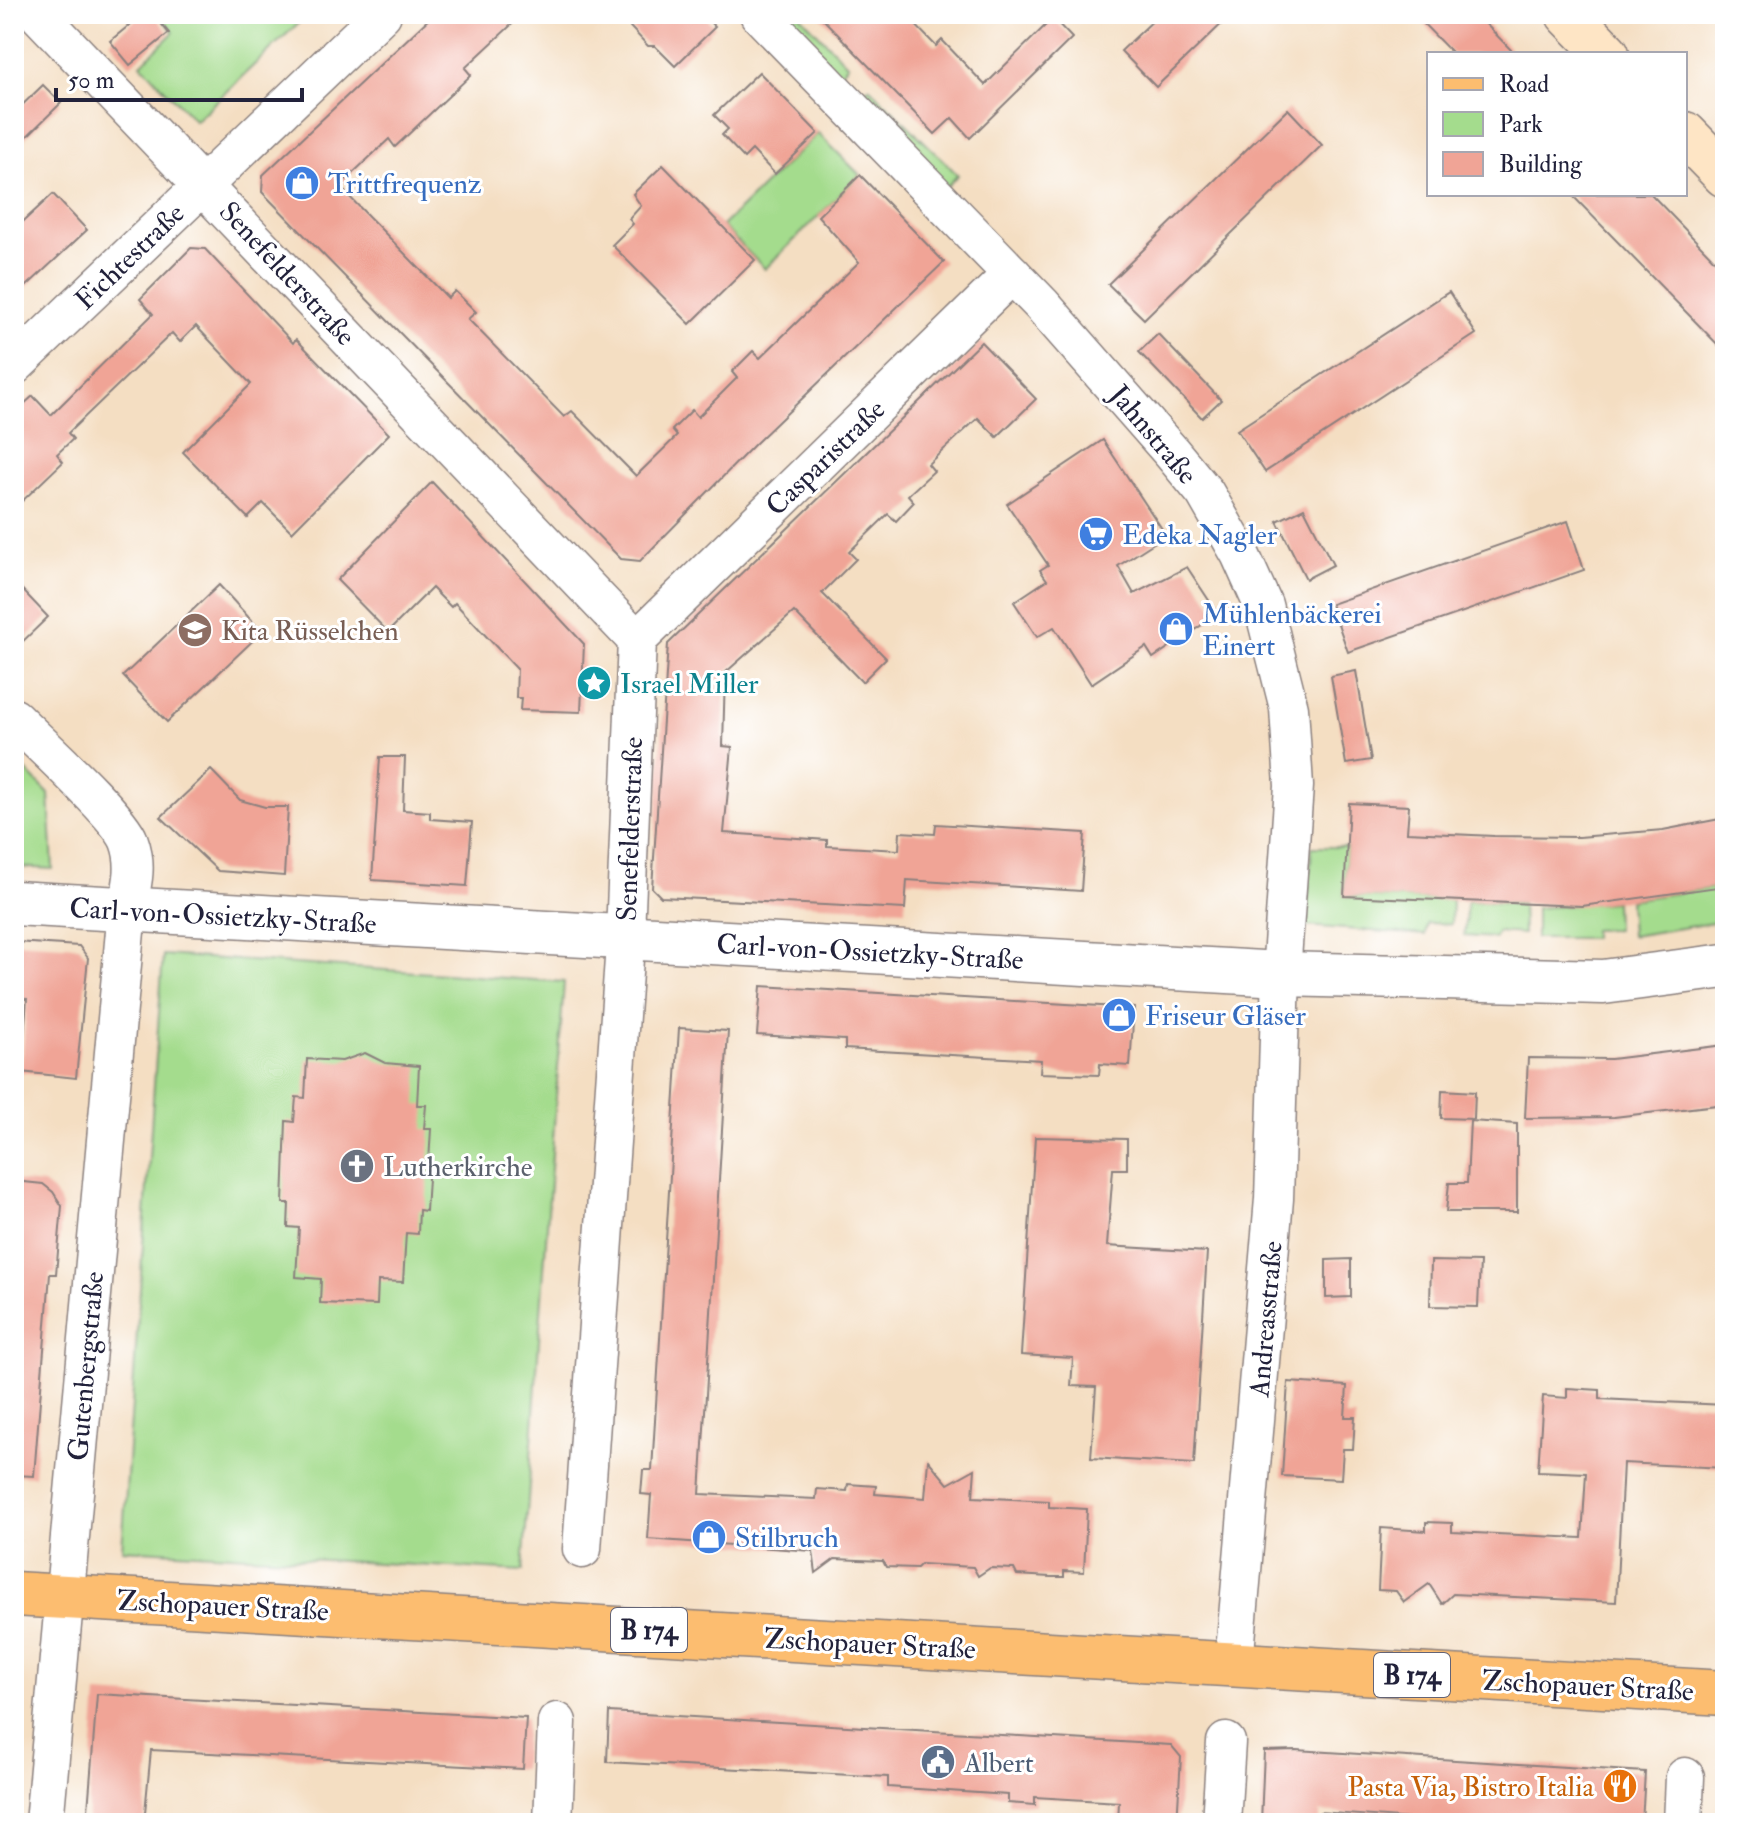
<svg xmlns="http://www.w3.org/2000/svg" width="1739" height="1837" font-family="'IM FELL Double Pica',serif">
<rect width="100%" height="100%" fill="#fff"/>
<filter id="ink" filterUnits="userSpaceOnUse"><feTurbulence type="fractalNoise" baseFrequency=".0125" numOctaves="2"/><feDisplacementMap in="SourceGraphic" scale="16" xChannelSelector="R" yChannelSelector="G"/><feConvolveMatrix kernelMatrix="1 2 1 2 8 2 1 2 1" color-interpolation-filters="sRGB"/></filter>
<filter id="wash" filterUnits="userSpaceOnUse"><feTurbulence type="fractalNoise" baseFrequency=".006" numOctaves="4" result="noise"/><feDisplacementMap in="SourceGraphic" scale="32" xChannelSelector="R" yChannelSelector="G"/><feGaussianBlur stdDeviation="1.8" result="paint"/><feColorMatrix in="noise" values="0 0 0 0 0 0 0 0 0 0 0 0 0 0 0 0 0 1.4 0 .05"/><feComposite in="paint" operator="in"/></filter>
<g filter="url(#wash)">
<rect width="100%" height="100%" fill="#f4dec2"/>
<g fill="#a4dc8d" stroke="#637f64" stroke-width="2">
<path d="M158,14H308L195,121L141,64L174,32Z"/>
<path d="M776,14H799L848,65L837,76Z"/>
<path d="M869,87L958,175L945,188L856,100Z"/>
<path d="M818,133L860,175L765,269L722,226Z"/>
<path d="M14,758L49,794L53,869L14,867Z"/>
<path d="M1312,847H1347L1344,896L1452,900L1451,924L1427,923L1425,935L1306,926Z"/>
<path d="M1725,886V921L1631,936L1629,900Z"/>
<path d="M1467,901L1522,904L1523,934L1497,932L1495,938L1464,936Z"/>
<path d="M1615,902L1616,929L1593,930V938H1536V908Z"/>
<path d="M163,955L564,982L523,1571L122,1549Z"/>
</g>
<g id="blocks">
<g fill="#f0a496">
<path d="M143,14H153L169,33L130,65L110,41Z"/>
<path d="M434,14H523L465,68L471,75L395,147L389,139L339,186L448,298L455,291L476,312L468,319L564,417L572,411L636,476L677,436L672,430L692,410L698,417L737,378L732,372L753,351L760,358L859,262L818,216L860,175L944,262L755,444L640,561L621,559L262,192L263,175Z"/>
<path d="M618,14H702L715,27L675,66L655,46H648Z"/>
<path d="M818,14H905L936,46L942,40L985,85L1053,18L1072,38L970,138L952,118L935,134Z"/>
<path d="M1160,14H1232L1156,87L1121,51Z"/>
<path d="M1414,14H1476L1515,54H1453Z"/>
<path d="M759,72L818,133L775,174L752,150L744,158L722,135L728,129L714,115Z"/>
<path d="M43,85L61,103L14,149V113Z"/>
<path d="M1288,109L1322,145L1144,319L1108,284Z"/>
<path d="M663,165L755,260L690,324L612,245L633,224L629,219L641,206L633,194Z"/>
<path d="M53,194L87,230L14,298V230Z"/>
<path d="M1571,194H1651L1725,271V352Z"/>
<path d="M191,248L205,249L293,343L296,339L389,434L292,532L263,503L248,518L183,452L251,384L196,326L180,342L172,333L68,433L73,439L57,454L63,462L14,509V413L33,396L51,415L153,314L140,299Z"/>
<path d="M1449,292L1476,334L1265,472L1237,430Z"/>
<path d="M1158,334L1221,400L1202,418L1139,352Z"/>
<path d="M981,342L1036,399L997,437L978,418L928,464L934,471L908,495L914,502L896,521L888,514L849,552L856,559L822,593L886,658L862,682L794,612L725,673L723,746L732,747L724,833L827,840V846L899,850L900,832L935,834L936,824L1085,833L1081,891L907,880L905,909L661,897L652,888L668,644Z"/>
<path d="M1103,440L1166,535L1118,566L1134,594L1187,567L1218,614L1153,658L1146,647L1091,684L1054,627L1037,637L1014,602L1047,580L1040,570L1048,565L1007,504Z"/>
<path d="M432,482L584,644L581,712L520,710L521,698H516L517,669L455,603L451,607L432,588L388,632L337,580Z"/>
<path d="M1304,508L1333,565L1306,579L1277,521Z"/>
<path d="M1568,521L1584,570L1348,652L1331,604Z"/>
<path d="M14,581L48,617L14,650Z"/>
<path d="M219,585L262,632L167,722L123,676Z"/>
<path d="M1356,671L1371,760L1346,764L1331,676Z"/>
<path d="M380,757H405L403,810L430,812V819L472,822L467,886L372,880Z"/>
<path d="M211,770L240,800L265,807H288L284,876L218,871L161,817Z"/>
<path d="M1349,803L1409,806L1407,832L1494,836L1579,837L1663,830L1725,818V886L1582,906L1344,896Z"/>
<path d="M14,942L79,946L88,958L76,1078L21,1072L27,999L14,998Z"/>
<path d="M761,986L1134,1008L1130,1066L1100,1064L1099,1075L1040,1073L1041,1060L845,1049V1040L757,1035Z"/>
<path d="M679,1028L728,1031L700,1494L816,1499L817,1489L847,1491L848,1484L876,1486L875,1494L925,1498L928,1460L948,1484L975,1469L973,1497L1049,1501V1507L1087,1509L1084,1572L1064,1571V1577H1051L1017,1575L1014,1569L990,1568L978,1576L973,1567L921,1564L917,1568L886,1567L883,1561L835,1559L816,1573L813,1551L648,1539L651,1495L641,1494L643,1470H652Z"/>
<path d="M1725,1045V1104L1614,1117L1525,1118L1528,1058L1611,1059Z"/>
<path d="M365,1053L385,1063L419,1066L417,1105H426L424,1129H431L426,1211L419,1210L418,1234L406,1233L403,1282L378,1281L377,1305L320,1303L321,1279L296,1277L299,1228L288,1227L289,1203H283L286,1121L294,1122L296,1097L305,1098L307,1059L342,1061Z"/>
<path d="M1442,1090L1475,1092L1474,1119L1441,1118Z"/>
<path d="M1470,1121L1517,1124V1212H1446L1449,1183H1467Z"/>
<path d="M1035,1137L1127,1139V1169H1113L1107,1246L1207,1252L1194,1464L1091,1458L1096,1387L1071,1386L1073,1358L1021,1355Z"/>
<path d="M14,1181L43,1184L53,1192L62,1206L56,1274H50L34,1476L14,1475Z"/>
<path d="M1351,1259V1297L1326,1298V1260Z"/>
<path d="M1431,1261L1480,1262L1478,1307L1430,1306Z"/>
<path d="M1288,1382L1347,1386L1345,1417H1355L1353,1449H1343L1341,1479L1282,1476Z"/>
<path d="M1567,1388L1600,1390V1399L1725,1405V1468L1623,1463L1616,1602L1453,1594L1442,1604L1429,1584L1404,1602L1396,1591L1378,1590L1381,1528L1426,1531V1522L1452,1523V1532L1582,1538L1586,1473L1538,1471L1543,1396L1567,1398Z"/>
<path d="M97,1694L526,1718L523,1769L151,1750L144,1823H87Z"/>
<path d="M609,1712L1171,1745L1181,1757L1177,1823H1118L1119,1802L1035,1797V1805L1008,1803V1795L888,1787V1777L607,1762Z"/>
<path d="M1296,1750L1645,1772L1642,1823H1465L1320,1812V1823H1261L1264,1751Z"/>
</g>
</g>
</g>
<g filter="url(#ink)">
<use href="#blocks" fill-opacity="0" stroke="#8b807e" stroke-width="2"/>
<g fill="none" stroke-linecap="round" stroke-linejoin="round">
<g stroke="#8b807e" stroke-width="41">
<g id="minor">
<path d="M38,14L637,640L624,959L582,1549"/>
<path d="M759,14L1042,305L1172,453L1205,493L1240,554L1263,605L1289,708L1294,786L1281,974L1274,1199L1234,1664"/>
<path d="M14,366L382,14"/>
<path d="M637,640L1012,274"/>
<path d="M14,718C38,742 119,815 129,841C138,865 132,886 127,909L44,1823"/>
<path d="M553,1823L557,1722"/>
<path d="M1221,1823L1226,1742"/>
<path d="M1683,1823L1685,1777"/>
</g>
</g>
<g stroke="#8b807e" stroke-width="47">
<path id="tertiary" d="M14,903L1281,974L1603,982L1725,966"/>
</g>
<g stroke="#8b807e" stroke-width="47">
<g id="secondary">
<path d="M1568,14L1607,54"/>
<path d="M1685,134L1725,175"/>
</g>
</g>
<g stroke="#8b807e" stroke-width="47">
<path id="primary" d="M14,1594L1725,1693"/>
</g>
<use href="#minor" stroke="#fff" stroke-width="38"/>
<use href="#tertiary" stroke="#fff" stroke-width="44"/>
<use href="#secondary" stroke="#fee5c5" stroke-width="44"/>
<use href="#primary" stroke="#fcbd6f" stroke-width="44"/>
</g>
</g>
<defs>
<g id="shop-disc" transform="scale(1.8)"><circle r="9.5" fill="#3f7fe0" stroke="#fff"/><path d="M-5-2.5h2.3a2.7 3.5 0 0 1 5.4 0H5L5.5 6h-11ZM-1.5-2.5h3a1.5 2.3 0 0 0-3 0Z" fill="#fff"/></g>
<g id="supermarket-disc" transform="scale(1.8)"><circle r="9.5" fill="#3f7fe0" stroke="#fff"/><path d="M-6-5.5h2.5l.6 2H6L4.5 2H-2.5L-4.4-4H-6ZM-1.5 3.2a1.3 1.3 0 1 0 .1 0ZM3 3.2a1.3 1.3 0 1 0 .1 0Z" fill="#fff"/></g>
<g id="school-disc" transform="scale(1.8)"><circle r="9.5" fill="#8d6e63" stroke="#fff"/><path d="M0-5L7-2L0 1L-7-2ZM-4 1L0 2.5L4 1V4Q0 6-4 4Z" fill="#fff"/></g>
<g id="sight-disc" transform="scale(1.8)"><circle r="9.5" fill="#0f9aa8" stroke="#fff"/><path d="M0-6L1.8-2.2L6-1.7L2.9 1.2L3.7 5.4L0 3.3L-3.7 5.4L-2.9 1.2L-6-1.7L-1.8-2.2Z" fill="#fff"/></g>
<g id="church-disc" transform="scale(1.8)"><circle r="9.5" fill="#6b7280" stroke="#fff"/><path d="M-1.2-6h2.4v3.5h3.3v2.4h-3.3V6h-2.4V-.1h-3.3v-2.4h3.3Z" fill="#fff"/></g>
<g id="civic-disc" transform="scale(1.8)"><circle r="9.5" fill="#5c6f8a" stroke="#fff"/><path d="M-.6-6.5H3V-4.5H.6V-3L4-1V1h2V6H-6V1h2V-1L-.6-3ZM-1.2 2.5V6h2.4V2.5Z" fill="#fff"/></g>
<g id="restaurant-disc" transform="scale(1.8)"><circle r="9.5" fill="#e8710a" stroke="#fff"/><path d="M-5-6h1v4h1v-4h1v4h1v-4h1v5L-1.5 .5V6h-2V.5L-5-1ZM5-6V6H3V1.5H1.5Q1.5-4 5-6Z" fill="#fff"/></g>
</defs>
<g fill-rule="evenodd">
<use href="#shop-disc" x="302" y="183"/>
<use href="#supermarket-disc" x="1096" y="534"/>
<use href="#shop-disc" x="1176" y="629"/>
<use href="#school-disc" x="195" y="630"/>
<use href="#sight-disc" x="594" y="683"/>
<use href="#shop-disc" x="1119" y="1015"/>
<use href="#church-disc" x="357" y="1166"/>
<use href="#shop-disc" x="709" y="1537"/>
<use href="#civic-disc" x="938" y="1762"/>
<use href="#restaurant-disc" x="1620" y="1786"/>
</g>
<g text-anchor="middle" stroke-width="6" stroke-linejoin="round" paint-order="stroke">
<g fill="#fff" stroke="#646476" stroke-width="2">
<rect x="611" y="1608" width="76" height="44" rx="6"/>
<rect x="1374" y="1653" width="76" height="44" rx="6"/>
</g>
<g font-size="26" font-weight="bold" fill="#22223b">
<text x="649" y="1639">B 174</text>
<text x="1412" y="1684">B 174</text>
</g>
<g font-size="28" fill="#366cbe" stroke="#fff" text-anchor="start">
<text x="328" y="193">Trittfrequenz</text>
<text x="1122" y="544">Edeka Nagler</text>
<text x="1202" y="623">Mühlenbäckerei<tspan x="1202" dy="32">Einert</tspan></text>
<text x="1145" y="1025">Friseur Gläser</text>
<text x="735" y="1547">Stilbruch</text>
</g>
<g font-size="28" fill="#22223b" stroke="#fff">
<text transform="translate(129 256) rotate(-44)" y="10">Fichtestraße</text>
<text transform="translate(288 273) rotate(47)" y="10">Senefelderstraße</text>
<text transform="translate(1154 434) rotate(50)" y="10">Jahnstraße</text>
<text transform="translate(825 457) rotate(-44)" y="10">Casparistraße</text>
<text transform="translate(629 829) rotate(-88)" y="10">Senefelderstraße</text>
<text transform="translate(223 915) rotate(3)" y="10">Carl-von-Ossietzky-Straße</text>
<text transform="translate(870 951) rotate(3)" y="10">Carl-von-Ossietzky-Straße</text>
<text transform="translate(1265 1319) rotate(-85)" y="10">Andreasstraße</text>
<text transform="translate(85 1366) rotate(-85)" y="10">Gutenbergstraße</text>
<text transform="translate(223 1605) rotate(3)" y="10">Zschopauer Straße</text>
<text transform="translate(870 1643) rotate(3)" y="10">Zschopauer Straße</text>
<text transform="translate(1588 1685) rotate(3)" y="10">Zschopauer Straße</text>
</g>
<g font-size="28" fill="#785e54" stroke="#fff" text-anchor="start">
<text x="221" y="640">Kita Rüsselchen</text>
</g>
<g font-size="28" fill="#0d838f" stroke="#fff" text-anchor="start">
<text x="620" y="693">Israel Miller</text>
</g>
<g font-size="28" fill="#5b616d" stroke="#fff" text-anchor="start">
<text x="383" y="1176">Lutherkirche</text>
</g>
<g font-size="28" fill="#4e5e75" stroke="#fff" text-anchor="start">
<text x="964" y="1772">Albert</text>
</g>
<g font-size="28" fill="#c56008" stroke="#fff" text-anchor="end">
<text x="1594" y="1796">Pasta Via, Bistro Italia</text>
</g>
</g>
<rect width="1739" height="1837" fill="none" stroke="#fff" stroke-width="48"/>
<rect x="1427" y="52" width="260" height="144" fill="#ffffff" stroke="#a7a7b1" stroke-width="2"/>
<rect x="1443" y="78" width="40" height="12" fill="#fcbd6f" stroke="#a7a7b1" stroke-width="2"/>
<text x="1499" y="92" font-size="24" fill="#22223b">Road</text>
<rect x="1443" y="112" width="40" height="24" fill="#a4dc8d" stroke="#a7a7b1" stroke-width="2"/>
<text x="1499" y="132" font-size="24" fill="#22223b">Park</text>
<rect x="1443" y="152" width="40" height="24" fill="#f0a496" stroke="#a7a7b1" stroke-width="2"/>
<text x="1499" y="172" font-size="24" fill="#22223b">Building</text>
<path d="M56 88v12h246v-12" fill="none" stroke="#22223b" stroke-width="4"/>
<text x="68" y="88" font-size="24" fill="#22223b" stroke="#ffffff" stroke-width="6" paint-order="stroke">50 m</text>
</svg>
